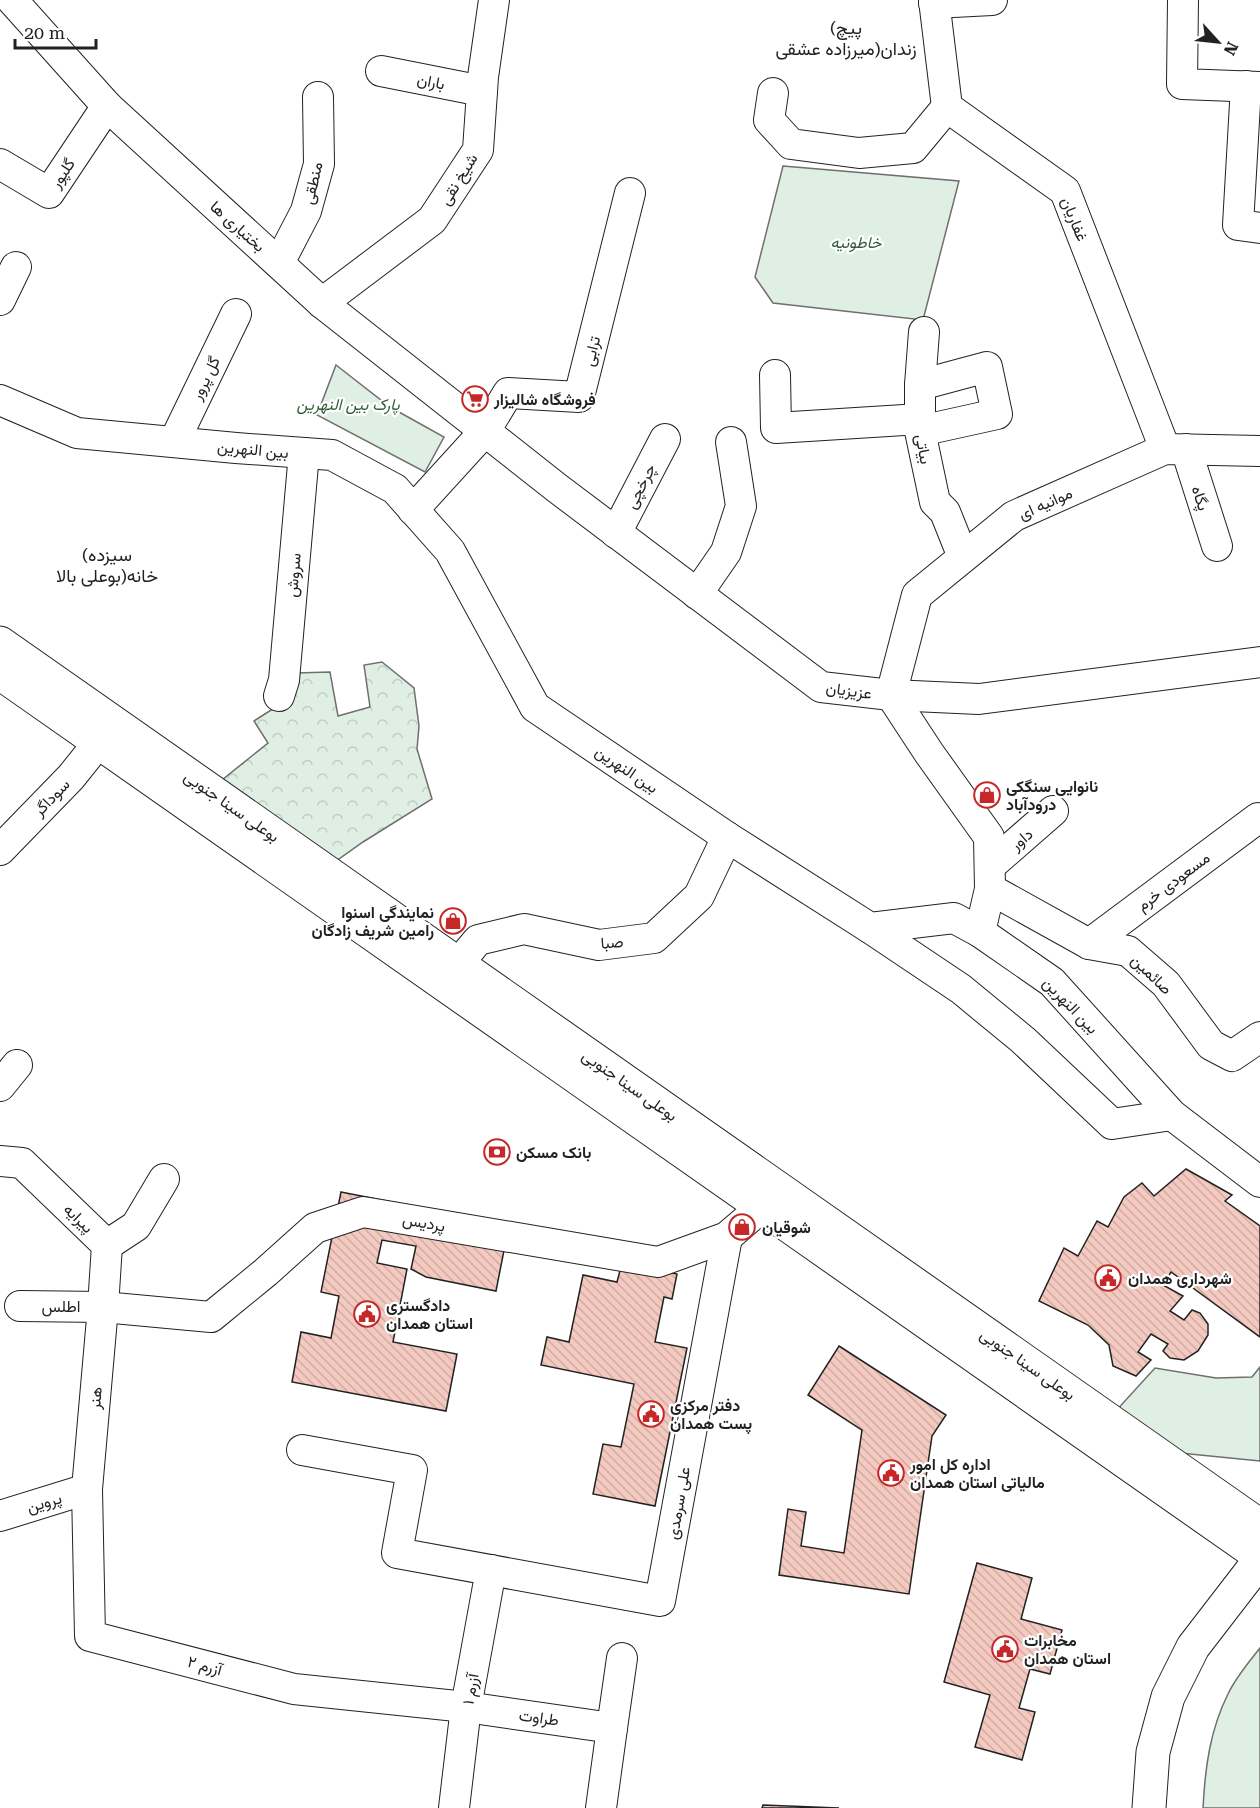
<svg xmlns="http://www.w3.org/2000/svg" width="1260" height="1808" font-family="'Roboto Serif',Vazirmatn,serif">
<defs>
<pattern id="forest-crowns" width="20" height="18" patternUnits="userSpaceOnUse" patternTransform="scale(1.5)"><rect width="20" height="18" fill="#e0efe3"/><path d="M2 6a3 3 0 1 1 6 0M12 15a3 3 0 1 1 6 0" fill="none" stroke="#c0cdc2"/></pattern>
<pattern id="building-back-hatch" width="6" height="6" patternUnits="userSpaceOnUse" patternTransform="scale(1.5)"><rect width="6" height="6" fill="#f3c9c0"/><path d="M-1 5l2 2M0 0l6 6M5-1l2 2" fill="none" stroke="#d0aca5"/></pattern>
</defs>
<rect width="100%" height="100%" fill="#fff"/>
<g fill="#e0efe3" stroke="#6f6f6f" stroke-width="1.5">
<path d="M783,166L959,181L923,320L773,303L755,277Z"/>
<path d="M336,365L390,407L444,437L425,472L317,415Z"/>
<path d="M1260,1367V1461L1170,1452L1113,1414L1155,1368L1216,1378L1252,1377Z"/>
<path d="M1260,1648V1808H1203C1205,1768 1210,1730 1228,1694C1236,1677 1249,1662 1260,1648Z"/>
</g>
<path fill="url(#forest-crowns)" stroke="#6f6f6f" stroke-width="1.5" d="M382,662L414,688L419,726L417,749L432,799L363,842L336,861L222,780L268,743L254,721L279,705L296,673L330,672L338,716L370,707L364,665Z"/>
<g fill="url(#building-back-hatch)" stroke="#222" stroke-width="1.5">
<path d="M1186,1169L1232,1195L1225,1201L1260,1226V1337L1171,1272L1163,1285L1183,1296L1170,1311L1184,1320L1192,1310L1200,1313L1208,1324V1335L1198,1351L1184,1360L1170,1358L1163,1351L1168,1344L1151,1334L1138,1352L1151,1360L1136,1376L1113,1366L1109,1345L1088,1325L1039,1301L1064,1248L1078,1256L1097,1221L1108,1227L1124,1197L1142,1183L1154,1196Z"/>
<path d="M341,1192L509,1225L496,1291L426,1277L411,1269L416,1246L382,1240L377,1263L407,1269L393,1342L457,1354L446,1411L292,1382L301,1332L331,1338L339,1296L321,1292Z"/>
<path d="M622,1263L677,1274L672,1299L664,1297L655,1342L687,1348L655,1506L593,1494L603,1444L621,1447L634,1384L541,1365L547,1337L569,1342L583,1275L617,1282Z"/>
<path d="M839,1346L946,1415L932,1436L909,1594L779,1575L788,1509L806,1512L801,1546L844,1553L862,1430L808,1395Z"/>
<path d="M977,1563L1032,1578L1021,1619L1062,1630L1050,1674L1030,1669L1019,1708L1035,1712L1022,1760L975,1747L990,1695L944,1682Z"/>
<path d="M763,1805L839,1808H762Z"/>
</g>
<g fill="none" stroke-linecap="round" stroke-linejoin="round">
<g stroke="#222" stroke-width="32">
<g id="minor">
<path d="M12,0L107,106L322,303L557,488L821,687L891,695L979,699L1260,662"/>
<path d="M934,0L947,107L1065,191L1165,449"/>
<path d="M1183,0L1182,84L1260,87"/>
<path d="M934,3L992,0"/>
<path d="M381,71L482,91"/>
<path d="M1246,86L1238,225L1260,228"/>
<path d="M773,93L769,120L791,144L859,153L913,148L947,107"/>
<path d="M0,164L49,193L107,106"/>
<path d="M279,263L306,211L319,164L318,97"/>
<path d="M0,300L16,267"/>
<path d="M322,303L432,220L478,150L483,77L494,0"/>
<path d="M924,332L920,385V431L935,502L945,512L963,557"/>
<path d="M775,375L776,428L920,419"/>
<path d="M0,400L77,433L236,448L332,455L395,489L450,551L535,707L727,837L870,928L954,918L980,932L1052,982L1172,1115L1260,1182"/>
<path d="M920,431L997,414L987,367L920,385"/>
<path d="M174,442L236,314"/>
<path d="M1186,449L1217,546"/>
<path d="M413,510L485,431L508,393L579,397L630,193"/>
<path d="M616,533L665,439"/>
<path d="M697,594L726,552L741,506L731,442"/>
<path d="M279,696L284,680L304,453"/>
<path d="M0,850L71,777L99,742"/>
<path d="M990,866L1053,811"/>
<path d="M990,889L1089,944L1128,951L1166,984L1211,1045L1232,1056L1260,1037"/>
<path d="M870,928L961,989L1023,1040L1112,1124L1172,1115"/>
<path d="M980,932L990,889L989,837L929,753L891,695L917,595L1014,516L1165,449L1260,451"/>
<path d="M1089,944L1258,818"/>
<path d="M458,964L478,940L524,929L599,945L654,938L699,896L727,837"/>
<path d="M0,1086L17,1065"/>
<path d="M0,1161L22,1163L107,1245L103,1307L87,1489L90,1636L294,1689L466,1707L612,1728L622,1658"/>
<path d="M107,1245L136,1226L164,1179"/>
<path d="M20,1306L103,1307L211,1317L266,1272L315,1228L363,1212L658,1262L727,1237L762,1207"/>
<path d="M302,1450L412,1470L397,1553L660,1601L727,1237"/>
<path d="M0,1516L87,1489"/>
<path d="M454,1808L466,1707L491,1570"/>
<path d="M601,1808L612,1728"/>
</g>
</g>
<g stroke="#222" stroke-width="35">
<g id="major">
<path d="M0,643L1260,1526"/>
<path d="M0,673L1260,1556"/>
<path d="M1149,1808L1153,1752L1168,1697L1193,1647L1260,1560"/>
</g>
</g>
<use href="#minor" stroke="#fff" stroke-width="30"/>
<use href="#major" stroke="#fff" stroke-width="33"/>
</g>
<defs>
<g id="supermarket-ring" transform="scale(1.35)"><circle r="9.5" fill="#fff" stroke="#c62828" stroke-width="1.5"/><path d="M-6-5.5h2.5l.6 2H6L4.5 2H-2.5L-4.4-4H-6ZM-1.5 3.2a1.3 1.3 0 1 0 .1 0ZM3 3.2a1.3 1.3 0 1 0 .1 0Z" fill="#c62828"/></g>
<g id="shop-ring" transform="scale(1.35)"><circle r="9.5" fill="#fff" stroke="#c62828" stroke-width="1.5"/><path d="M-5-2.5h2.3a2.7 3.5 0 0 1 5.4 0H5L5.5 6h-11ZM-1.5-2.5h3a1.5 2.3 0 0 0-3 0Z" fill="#c62828"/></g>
<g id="bank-ring" transform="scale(1.35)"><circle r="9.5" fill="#fff" stroke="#c62828" stroke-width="1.5"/><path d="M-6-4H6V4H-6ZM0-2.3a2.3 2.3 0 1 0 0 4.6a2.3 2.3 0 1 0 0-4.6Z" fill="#c62828"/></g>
<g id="civic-ring" transform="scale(1.35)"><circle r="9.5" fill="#fff" stroke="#c62828" stroke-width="1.5"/><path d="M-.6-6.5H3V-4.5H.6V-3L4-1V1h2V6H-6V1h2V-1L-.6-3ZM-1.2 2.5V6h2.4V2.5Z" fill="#c62828"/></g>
</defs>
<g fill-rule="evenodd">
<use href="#supermarket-ring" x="475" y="399"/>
<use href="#shop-ring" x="987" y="795"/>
<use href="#shop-ring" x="453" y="921"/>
<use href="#bank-ring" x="497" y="1152"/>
<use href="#shop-ring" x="742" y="1227"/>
<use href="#civic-ring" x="1108" y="1278"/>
<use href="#civic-ring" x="367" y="1314"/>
<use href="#civic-ring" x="651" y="1414"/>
<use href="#civic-ring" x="891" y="1473"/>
<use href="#civic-ring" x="1005" y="1649"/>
</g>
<g text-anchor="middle" stroke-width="4.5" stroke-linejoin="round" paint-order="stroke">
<g font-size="16" fill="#222" stroke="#fff">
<text transform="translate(431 81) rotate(11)" y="6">باران</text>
<text transform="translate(62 173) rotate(-57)" y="6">گلپور</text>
<text transform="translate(458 179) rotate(-58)" y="6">شیخ نقی</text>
<text transform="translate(312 183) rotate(-77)" y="6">منطقی</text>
<text transform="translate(1075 219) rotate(68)" y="6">غفاریان</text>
<text transform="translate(238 226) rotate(42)" y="6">بختیاری ها</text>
<text transform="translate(591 351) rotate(-76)" y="6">ترابی</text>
<text transform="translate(205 378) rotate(-64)" y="6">گل پرور</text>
<text transform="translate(253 449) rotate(5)" y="6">بین النهرین</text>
<text transform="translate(924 449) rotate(80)" y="6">بیاتی</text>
<text transform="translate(640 486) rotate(-63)" y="6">چرخچی</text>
<text transform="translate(1201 498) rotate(72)" y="6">پگاه</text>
<text transform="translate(1045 503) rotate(-24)" y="6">موانیه ای</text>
<text transform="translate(293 575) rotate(-85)" y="6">سروش</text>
<text transform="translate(849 690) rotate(8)" y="6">عزیزیان</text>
<text transform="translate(627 769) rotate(34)" y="6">بین النهرین</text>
<text transform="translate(51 797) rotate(-46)" y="6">سوداگر</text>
<text transform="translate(232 806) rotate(35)" y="6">بوعلی سینا جنوبی</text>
<text transform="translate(1021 839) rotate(-41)" y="6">داور</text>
<text transform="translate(1173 881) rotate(-37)" y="6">مسعودی خرم</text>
<text transform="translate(612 942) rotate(-4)" y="6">صبا</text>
<text transform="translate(1152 974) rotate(44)" y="6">صائمین</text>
<text transform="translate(1071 1005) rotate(46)" y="6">بین النهرین</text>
<text transform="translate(630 1085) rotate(35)" y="6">بوعلی سینا جنوبی</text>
<text transform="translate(79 1218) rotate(44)" y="6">پیرایه</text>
<text transform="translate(424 1222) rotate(10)" y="6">پردیس</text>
<text x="61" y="1312">اطلس</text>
<text transform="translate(1028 1364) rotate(35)" y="6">بوعلی سینا جنوبی</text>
<text transform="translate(95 1398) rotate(-85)" y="6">هنر</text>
<text transform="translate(44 1502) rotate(-17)" y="6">پروین</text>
<text transform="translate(678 1503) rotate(-80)" y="6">علی سرمدی</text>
<text transform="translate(205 1665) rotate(15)" y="6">آزرم ۲</text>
<text transform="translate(470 1689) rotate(-80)" y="6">آزرم ۱</text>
<text transform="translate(539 1717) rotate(8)" y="6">طراوت</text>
</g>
<g font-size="16" font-style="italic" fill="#2f5e38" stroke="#fff">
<text x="856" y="248">خاطونیه</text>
<text x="348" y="410">پارک بین النهرین</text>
</g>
<g font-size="16" font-weight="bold" fill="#222" stroke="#fff" text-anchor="start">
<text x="494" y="405">فروشگاه شالیزار</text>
<text x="1006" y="792">نانوایی سنگکی<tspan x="1006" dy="18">درودآباد</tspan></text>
<text x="434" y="918" text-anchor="end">نمایندگی اسنوا<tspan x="434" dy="18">رامین شریف زادگان</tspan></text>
<text x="516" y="1158">بانک مسکن</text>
<text x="762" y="1233">شوقیان</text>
<text x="1128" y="1284">شهرداری همدان</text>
<text x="386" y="1311">دادگستری<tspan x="386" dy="18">استان همدان</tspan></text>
<text x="670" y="1411">دفتر مرکزی<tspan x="670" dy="18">پست همدان</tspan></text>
<text x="910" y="1470">اداره کل امور<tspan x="910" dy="18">مالیاتی استان همدان</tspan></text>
<text x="1024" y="1646">مخابرات<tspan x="1024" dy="18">استان همدان</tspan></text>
</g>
<g font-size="18" fill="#222" stroke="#fff">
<text x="846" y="34">(پیچ<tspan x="846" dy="21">زندان(میرزاده عشقی</tspan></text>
<text x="107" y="561">(سیزده<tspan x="107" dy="21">خانه(بوعلی بالا</tspan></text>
</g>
</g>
<g transform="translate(1218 42) rotate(117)" stroke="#ffffff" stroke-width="4.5" paint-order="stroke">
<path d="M0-4.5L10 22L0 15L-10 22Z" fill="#222222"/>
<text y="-9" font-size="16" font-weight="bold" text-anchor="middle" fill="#222222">N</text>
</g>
<path d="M15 39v9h81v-9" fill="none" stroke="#222222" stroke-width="3"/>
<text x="24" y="39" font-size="18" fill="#222222" stroke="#ffffff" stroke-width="4.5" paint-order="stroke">20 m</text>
</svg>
